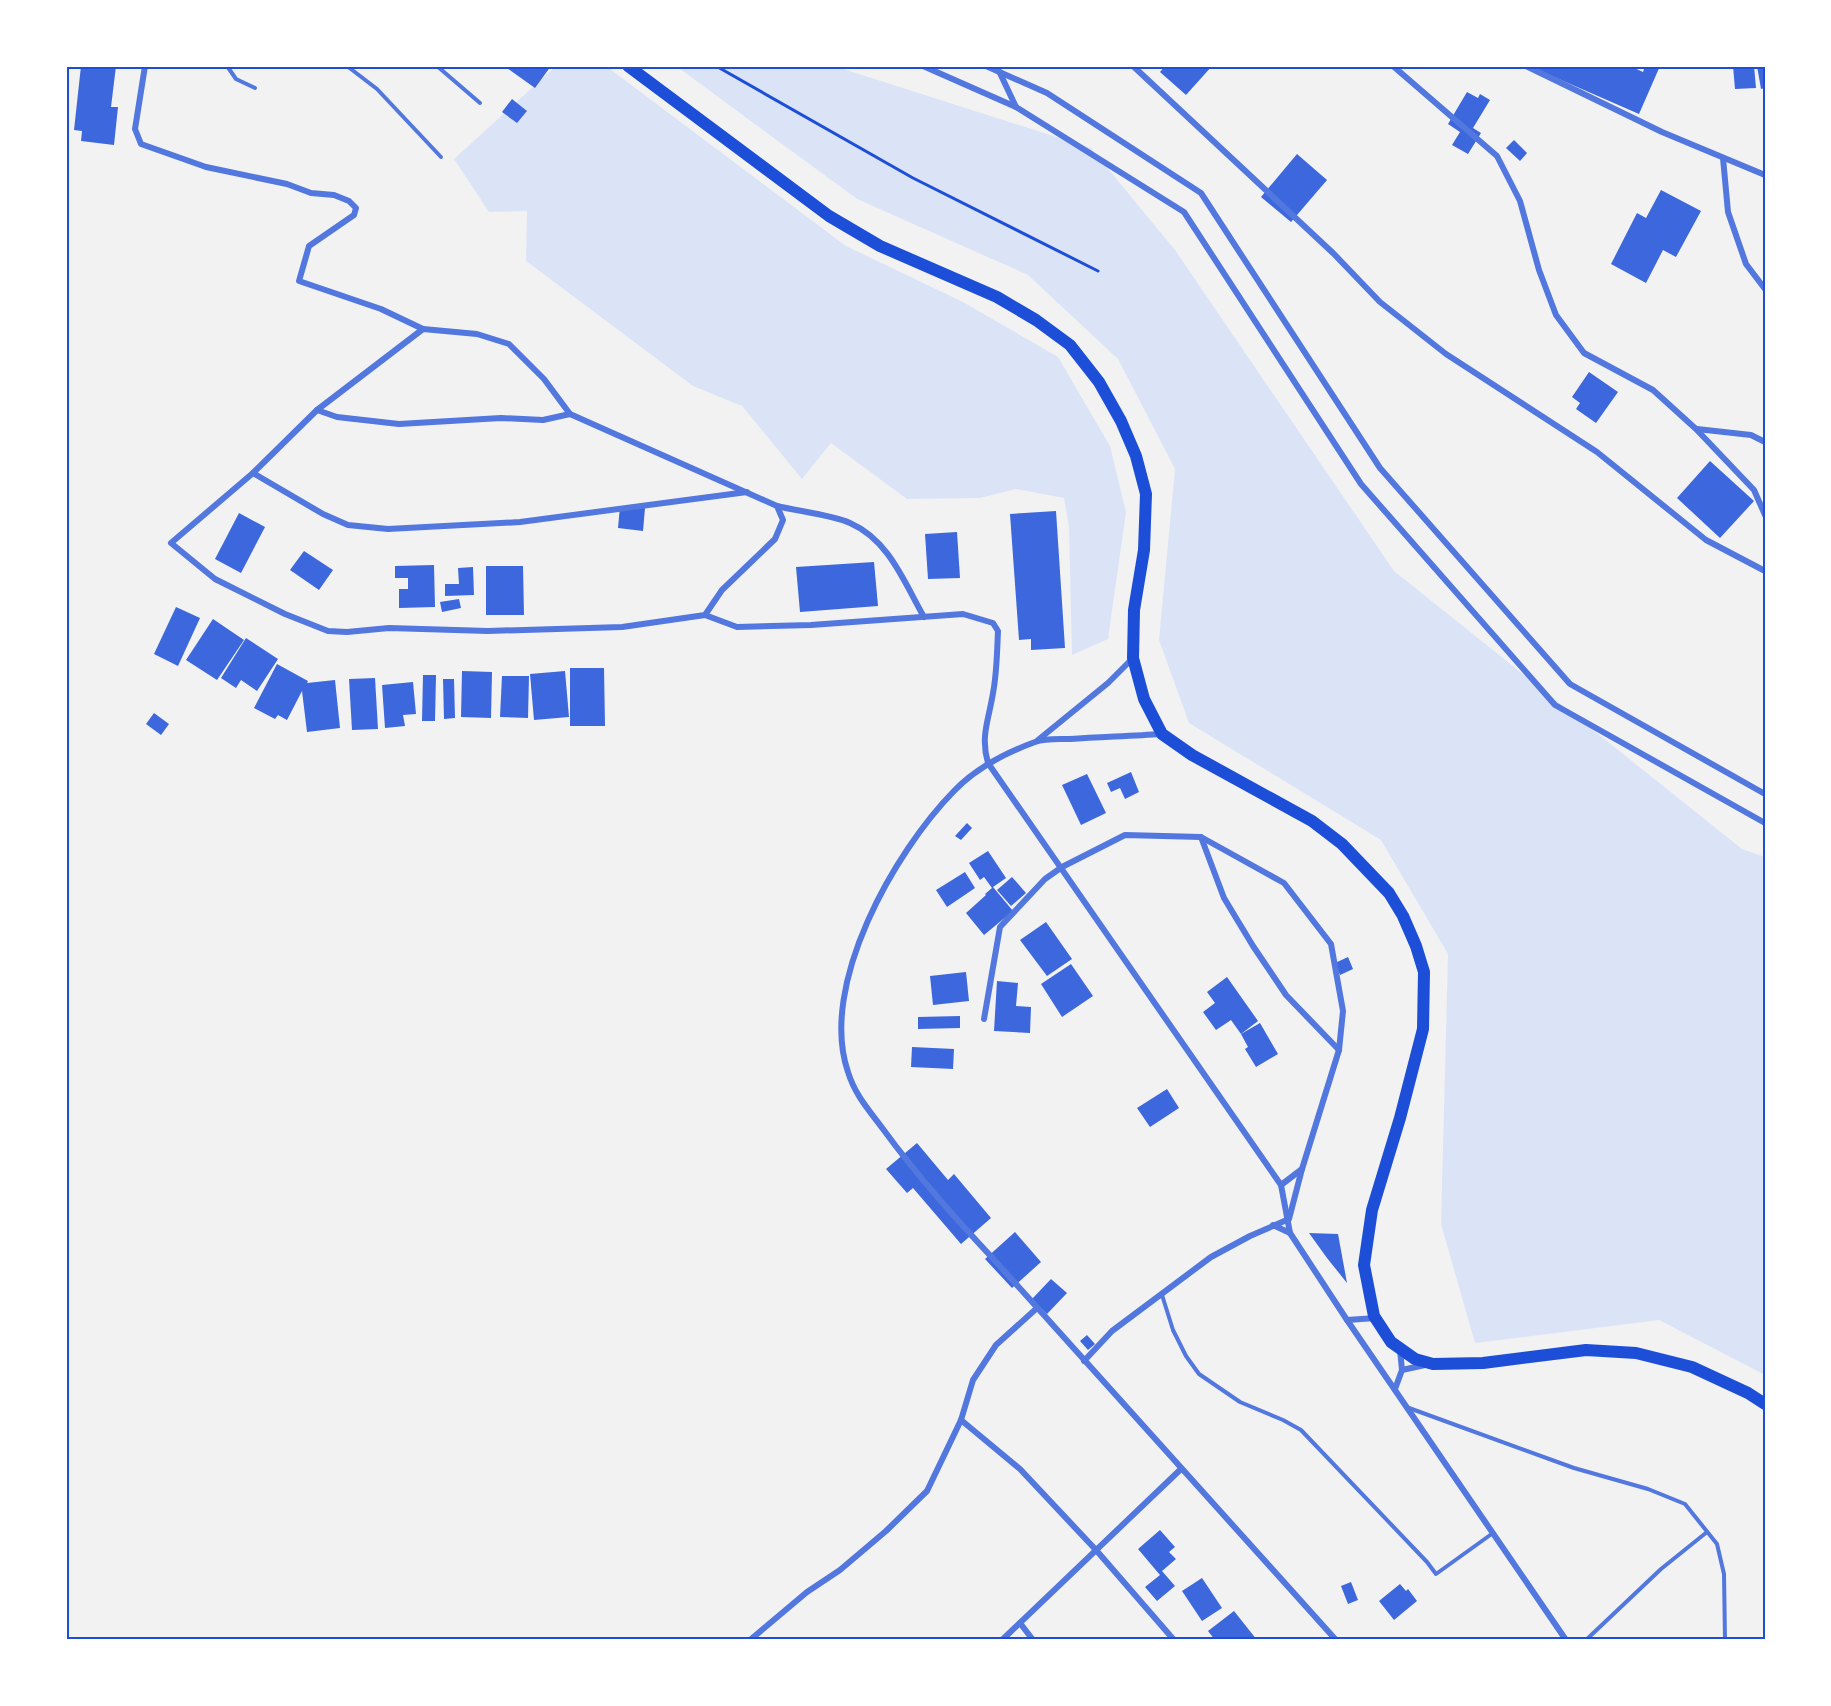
<svg xmlns="http://www.w3.org/2000/svg" width="1831" height="1706" font-family="'Space Grotesk',sans-serif">
<rect width="100%" height="100%" fill="#f2f2f2"/>
<g fill="#dbe4f7">
<path d="M556,66H606L846,246L963,302L1058,357L1110,446L1126,512L1108,639L1072,655L1069,527L1064,498L1016,489L980,498L907,499L831,443L802,479L742,406L693,386L526,261L527,211L489,212L454,159Z"/>
<path d="M676,66H834L1091,148L1175,250L1394,571L1742,849L1765,857V1375L1659,1320L1475,1343L1441,1224L1448,954L1381,840L1189,723L1159,640L1175,469L1118,359L1028,275L857,199Z"/>
</g>
<g fill="#3d67dc">
<path d="M81,66H116L111,107H118L114,145L81,141L82,131L74,130Z"/>
<path d="M504,66H551L535,88Z"/>
<path d="M1165,66H1212L1186,95L1160,72Z"/>
<path d="M1537,66H1630L1643,72L1645,66H1660L1639,114L1536,69Z"/>
<path d="M1733,66H1754L1756,88L1735,89Z"/>
<path d="M1757,66H1765V88L1761,89Z"/>
<path d="M1467,92L1478,98L1480,94L1490,100L1473,128L1481,133L1468,154L1452,145L1460,132L1448,124Z"/>
<path d="M512,99L527,111L517,123L502,112Z"/>
<path d="M1514,140L1527,153L1520,161L1506,148Z"/>
<path d="M1297,154L1327,180L1291,222L1261,197Z"/>
<path d="M1661,190L1701,211L1676,257L1663,250L1646,283L1611,264L1637,213L1646,218Z"/>
<path d="M1589,372L1618,392L1596,423L1576,409L1580,403L1572,397Z"/>
<path d="M1710,461L1754,501L1720,538L1677,498Z"/>
<path d="M620,506L645,508L643,531L618,528Z"/>
<path d="M1056,511L1065,648L1031,650V639L1019,640L1010,514Z"/>
<path d="M239,513L265,527L241,573L215,559Z"/>
<path d="M957,532L960,578L928,579L925,534Z"/>
<path d="M304,551L333,570L319,590L290,570Z"/>
<path d="M874,562L878,606L800,612L796,567Z"/>
<path d="M434,565L435,607L399,608V589H408V578H395V566Z"/>
<path d="M486,566H523L524,615H486Z"/>
<path d="M473,567L474,595L445,596V584H459L458,568Z"/>
<path d="M459,599L461,608L442,612L440,602Z"/>
<path d="M176,607L200,618L178,666L154,654Z"/>
<path d="M213,619L244,640L217,680L186,660Z"/>
<path d="M246,638L278,659L257,691L241,680L236,688L221,678Z"/>
<path d="M277,664L308,681L307,683L335,680L340,728L307,732L302,691L287,720L278,715L275,719L254,708Z"/>
<path d="M570,668H604L605,726H570Z"/>
<path d="M462,671L492,672L491,718L461,717Z"/>
<path d="M565,671L569,717L534,720L530,674Z"/>
<path d="M423,675H436L435,721H422Z"/>
<path d="M502,676H529L528,718L500,717Z"/>
<path d="M375,678L378,729L352,730L349,679Z"/>
<path d="M443,679H454L455,718L444,719Z"/>
<path d="M413,682L416,714L403,715L405,726L385,728L382,685Z"/>
<path d="M154,713L169,724L161,735L146,724Z"/>
<path d="M1131,772L1139,792L1125,799L1120,788L1111,792L1107,783Z"/>
<path d="M1087,774L1106,813L1081,825L1062,785Z"/>
<path d="M967,823L972,828L961,840L955,836Z"/>
<path d="M988,851L1006,878L993,887L1013,911L984,935L966,913L986,895L985,894L992,888L984,877L980,880L969,863Z"/>
<path d="M965,872L975,888L947,907L936,890Z"/>
<path d="M1012,877L1026,893L1011,906L997,890Z"/>
<path d="M1046,922L1072,959L1047,976L1020,940Z"/>
<path d="M1348,957L1353,969L1340,975L1335,963Z"/>
<path d="M1071,964L1093,996L1062,1017L1041,984Z"/>
<path d="M966,972L969,1001L933,1005L930,976Z"/>
<path d="M1227,977L1258,1021L1241,1034L1231,1020L1216,1030L1203,1012L1215,1003L1207,992Z"/>
<path d="M997,981L1018,983L1016,1006L1031,1007L1030,1033L994,1031Z"/>
<path d="M960,1016V1028L918,1029V1017Z"/>
<path d="M1260,1023L1278,1054L1256,1067L1245,1049L1248,1047L1241,1034Z"/>
<path d="M912,1047L954,1049L953,1069L911,1067Z"/>
<path d="M1167,1089L1179,1108L1150,1127L1137,1108Z"/>
<path d="M917,1143L948,1180L954,1174L991,1218L961,1244L913,1188L907,1193L886,1169Z"/>
<path d="M1015,1232L1041,1262L1012,1288L985,1259Z"/>
<path d="M1309,1233L1338,1234L1347,1283L1327,1258Z"/>
<path d="M1051,1279L1067,1293L1047,1314L1032,1299Z"/>
<path d="M1087,1335L1095,1344L1088,1350L1080,1341Z"/>
<path d="M1160,1530L1175,1547L1169,1552L1176,1559L1162,1571L1175,1586L1157,1601L1145,1587L1160,1575L1138,1549Z"/>
<path d="M1202,1578L1222,1608L1202,1621L1182,1591Z"/>
<path d="M1351,1582L1358,1600L1348,1604L1341,1586Z"/>
<path d="M1400,1584L1406,1591L1408,1589L1417,1601L1394,1620L1379,1601Z"/>
<path d="M1234,1611L1257,1640H1215L1208,1631Z"/>
</g>
<g fill="none" stroke-linecap="round" stroke-linejoin="round">
<path stroke="#1d4ed8" stroke-width="3" d="M716,66L913,178L1098,271"/>
<g stroke="#5277de" stroke-width="4">
<path d="M227,66L236,79L255,88"/>
<path d="M347,66L377,89L441,157"/>
<path d="M437,66L480,103"/>
<path d="M1162,1295L1173,1330L1186,1356L1199,1374L1240,1402L1283,1420L1301,1430L1427,1562L1436,1574L1493,1533"/>
<path d="M1409,1408L1574,1468L1648,1489L1685,1504L1717,1544L1724,1574L1725,1640"/>
<path d="M1586,1640L1661,1569L1707,1532"/>
</g>
<g stroke="#5277de" stroke-width="6">
<path d="M145,66L135,129L141,144L206,167L287,184L311,193L334,195L349,201L356,208L354,215L309,246L299,281L381,309L423,329"/>
<path d="M923,66L1016,107L1184,212L1361,484L1555,705L1765,823"/>
<path d="M986,66L1047,93L1201,193L1380,468L1570,684L1765,794"/>
<path d="M1133,66L1333,253L1380,302L1446,354L1597,452L1706,540L1765,571"/>
<path d="M1393,66L1497,156L1520,201L1539,270L1556,315L1584,353L1653,390L1696,429L1754,490L1765,515"/>
<path d="M1526,66L1662,132L1765,175"/>
<path d="M999,71L1016,107"/>
<path d="M1723,158L1728,212L1746,264L1765,289"/>
<path d="M317,410L337,417L399,424L501,418L543,420L570,414"/>
<path d="M1697,429L1751,435L1765,442"/>
<path d="M253,473L323,514L348,525L388,529L520,522L747,492"/>
<path d="M777,506C797,511 833,515 850,523C889,540 904,582 924,617"/>
<path d="M705,615L722,590L775,539L783,520L777,506L570,414L544,379L509,344L477,334L423,329L317,410L253,473L171,543L215,579L285,614L328,631L347,632L389,628L488,631L622,627L705,615L737,627L811,625L963,614L993,623L998,631C997,651 997,672 993,693C989,719 980,736 988,763L1281,1185L1290,1233L1347,1320L1376,1318"/>
<path d="M1161,734C1131,736 1101,737 1070,739C1059,739 1045,738 1035,742C1005,753 976,768 954,791C895,851 818,985 848,1072C855,1095 869,1110 883,1129C918,1177 957,1220 998,1264L1336,1640"/>
<path d="M1038,740L1108,683L1132,659"/>
<path d="M1201,837L1224,898L1253,946L1286,995L1339,1050"/>
<path d="M984,1019L1000,927L1045,879L1062,867L1125,835L1201,837L1284,883L1331,944L1343,1011L1339,1050L1302,1169L1289,1219L1250,1236L1211,1257L1112,1331L1084,1361"/>
<path d="M1281,1185L1302,1169"/>
<path d="M1273,1225L1290,1233"/>
<path d="M1347,1320L1566,1640"/>
<path d="M1402,1370L1425,1365"/>
<path d="M1395,1389L1402,1370L1400,1350"/>
<path d="M961,1420L1020,1469L1096,1550L1174,1640"/>
<path d="M1020,1623L1033,1640"/>
<path d="M750,1640L807,1592L840,1570L886,1531L927,1491L961,1420L973,1380L996,1345L1037,1308"/>
<path d="M1002,1640L1181,1469"/>
</g>
<path stroke="#1d4ed8" stroke-width="12" d="M628,66L829,216L880,246L997,297L1036,320L1070,345L1099,382L1121,421L1136,456L1146,494L1144,550L1134,610L1133,658L1144,699L1162,734L1192,755L1312,821L1342,844L1389,893L1403,916L1416,946L1424,972L1423,1029L1400,1118L1372,1210L1364,1265L1374,1316L1391,1342L1415,1359L1433,1364L1483,1363L1586,1350L1636,1353L1692,1367L1748,1393L1765,1404"/>
</g>
<rect width="1831" height="1706" fill="none" stroke="#ffffff" stroke-width="135"/>
<rect x="68" y="68" width="1696" height="1570" fill="none" stroke="#1d4ed8" stroke-width="2"/>
</svg>
